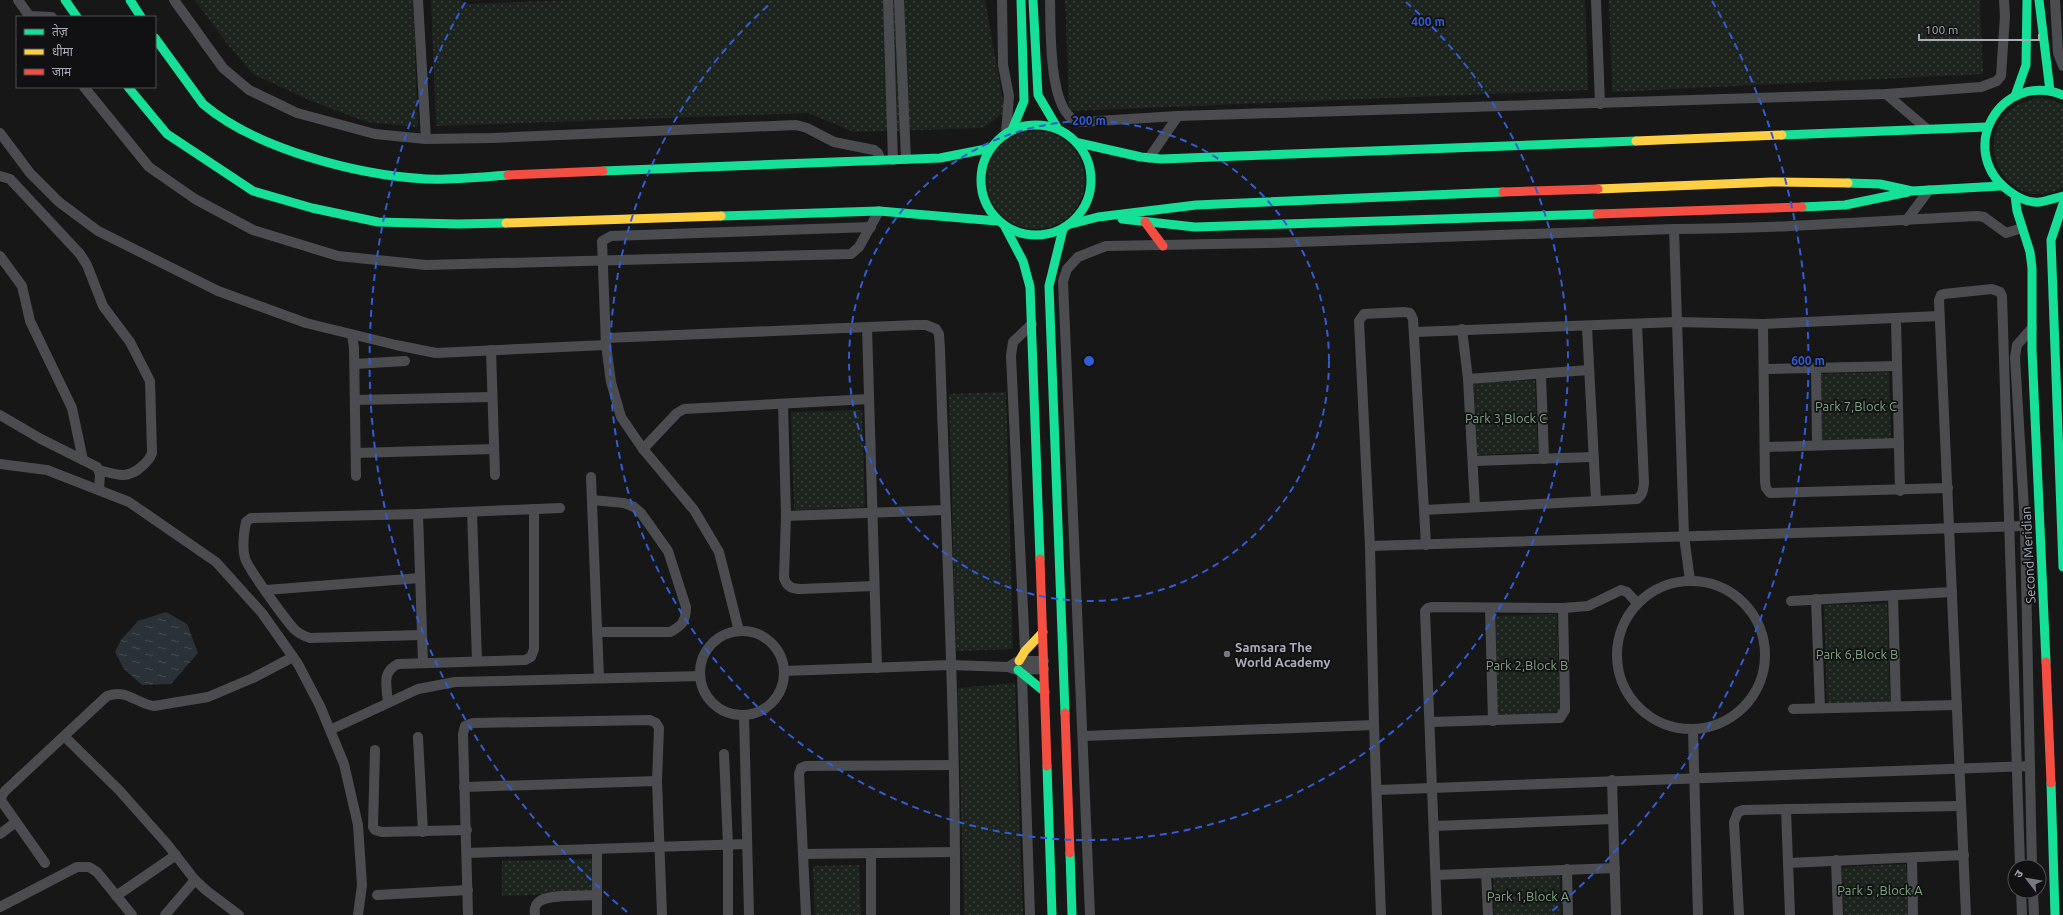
<svg xmlns="http://www.w3.org/2000/svg" width="2063" height="915" font-family="Ubuntu,'Noto Sans Devanagari',sans-serif">
<defs>
<pattern id="grass-dots" width="8" height="8" patternUnits="userSpaceOnUse"><rect width="8" height="8" fill="#1d241e"/><path d="M2 2h.1M6 6h.1" fill="none" stroke="#3b413d" stroke-width="1.8" stroke-linecap="round"/></pattern>
<pattern id="water-ripples" width="26" height="14" patternUnits="userSpaceOnUse"><rect width="26" height="14" fill="#2a3238"/><path d="M2 4q2-2 4 0t4 0M15 11q2-2 4 0t4 0" fill="none" stroke="#464d53"/></pattern>
</defs>
<rect width="100%" height="100%" fill="#171717"/>
<g fill="url(#grass-dots)">
<path d="M195,0H413L418,127L367,122L311,101L253,74L225,41Z"/>
<path d="M431,0H459L470,4L571,0H985L1005,112L983,128L854,132L808,113L436,126Z"/>
<path d="M1065,0H1585L1588,90L1069,111Z"/>
<path d="M1609,0H1980L1983,74L1612,92Z"/>
<path d="M2037,98L2048,99L2063,104V188C1997,220 1960,114 2037,98Z"/>
<circle cx="1036" cy="180" r="49"/>
<path d="M1889,372L1891,439L1822,441L1821,374Z"/>
<path d="M1535,380L1538,452L1477,455L1474,383Z"/>
<path d="M1006,392L1013,649L956,651L949,394Z"/>
<path d="M862,410L865,507L794,510L791,412Z"/>
<path d="M1887,603L1890,702L1827,704L1824,605Z"/>
<path d="M1557,614L1560,715L1497,717L1494,616Z"/>
<path d="M1015,683L1023,915H964L958,688Z"/>
<path d="M594,859V893L502,896V861Z"/>
<path d="M1906,864L1908,915H1844L1842,867Z"/>
<path d="M859,865L861,915H815L813,866Z"/>
<path d="M1560,875L1561,915H1494L1493,877Z"/>
</g>
<path fill="url(#water-ripples)" d="M166,612L187,624L198,653L171,684L142,685L124,669L115,652L121,640L138,621Z"/>
<g fill="none" stroke-linecap="round" stroke-linejoin="round">
<g stroke="#4b4c50" stroke-width="10">
<path d="M18,0L30,17"/>
<path d="M174,0L223,68L249,90L297,113L375,134L426,139L492,138L796,125L807,128L834,142L874,150L878,153L880,159"/>
<path d="M418,0L426,139"/>
<path d="M888,0L893,160"/>
<path d="M899,0L906,159"/>
<path d="M1002,0L1003,65L1009,96L1006,134"/>
<path d="M1050,0C1051,25 1047,119 1081,122L1178,116L1886,94L1981,87L1997,81L2001,76L2005,16L2004,0"/>
<path d="M1596,0L1600,104"/>
<path d="M2055,0L2058,53L2063,66"/>
<path d="M30,16L52,17"/>
<path d="M84,87L149,167L195,199L253,230L338,256L426,265L851,254L859,247L879,211"/>
<path d="M1886,94L1927,129"/>
<path d="M0,133L30,173L59,202L98,231L218,291L306,323L396,345L436,353L606,345"/>
<path d="M1149,158L1178,116"/>
<path d="M0,176L10,179L80,254L87,265L103,306L130,342L150,381L152,453C150,459 146,463 141,467C127,480 115,474 99,470"/>
<path d="M1906,221L1929,190"/>
<path d="M1674,229L1684,536L1690,580"/>
<path d="M0,256L22,286L30,321L72,408L83,460"/>
<path d="M1896,319L1900,491"/>
<path d="M1763,324L1765,482L1766,488L1770,493L1948,488"/>
<path d="M867,327L877,668"/>
<path d="M1587,327L1596,500"/>
<path d="M2032,328L2017,345L2015,357L2025,526L2032,867"/>
<path d="M1462,329L1468,379L1475,507"/>
<path d="M1415,332L1677,322L1763,324L1939,316"/>
<path d="M352,335L354,348L356,476"/>
<path d="M606,338L916,325H926L936,329L939,334L940,349C946,537 956,726 955,915"/>
<path d="M491,350L495,475"/>
<path d="M355,364L405,361"/>
<path d="M1816,368L1817,445"/>
<path d="M1765,369L1897,366"/>
<path d="M1541,374L1544,459"/>
<path d="M1468,379L1589,370"/>
<path d="M355,400L492,397"/>
<path d="M783,404L786,516L784,578C787,587 792,589 801,589L874,586"/>
<path d="M0,415L41,439L97,467L100,474L99,490"/>
<path d="M1766,447L1899,443"/>
<path d="M643,449L677,413L684,409L869,399"/>
<path d="M356,453L494,449"/>
<path d="M1473,461L1593,457"/>
<path d="M0,464L47,470L129,502L216,562L262,613L298,664L320,706L344,764L358,825L362,885L358,915"/>
<path d="M591,477L599,678"/>
<path d="M592,500L624,503L634,507L641,513L668,551L686,607C686,621 682,626 670,632H597"/>
<path d="M1424,510L1637,499C1643,495 1643,490 1644,483L1637,324"/>
<path d="M472,512L477,661"/>
<path d="M418,514L423,663"/>
<path d="M786,516L945,510"/>
<path d="M1370,546L2025,526"/>
<circle cx="1691" cy="655" r="74"/>
<path d="M266,590L420,578"/>
<path d="M1893,595L1896,706"/>
<path d="M1816,599L1820,708"/>
<path d="M1791,601L1952,592"/>
<path d="M1490,608L1493,721"/>
<path d="M739,631L719,552L694,510L643,449L621,417L611,382L606,345L602,241L611,236L871,227"/>
<circle cx="742" cy="673" r="42"/>
<path d="M422,635L310,638C304,636 299,634 294,629C286,620 248,569 245,558C242,548 244,532 246,522L251,518L418,514L560,508"/>
<path d="M1025,651L1011,356L1013,342L1032,324"/>
<path d="M1044,661H1018L1008,667L1017,670L1044,669"/>
<path d="M784,671L950,665L1008,667"/>
<path d="M1022,674L1030,915"/>
<path d="M388,703C387,686 381,672 398,664L525,660L531,657L534,649V509"/>
<path d="M1793,709L1957,705"/>
<path d="M744,715L749,915"/>
<path d="M1431,722L1560,718L1565,710V705L1563,608"/>
<path d="M330,730L418,689L455,682L700,676"/>
<path d="M1693,730L1698,915"/>
<path d="M1084,736L1374,725"/>
<path d="M65,737L119,790L167,844L195,880L207,891L239,915"/>
<path d="M418,737L423,832"/>
<path d="M375,750L373,827L375,830L382,832L467,830"/>
<path d="M724,754L728,845V915"/>
<path d="M1612,780L1616,915"/>
<path d="M464,787L657,781"/>
<path d="M1378,790L2030,766"/>
<path d="M1786,809L1790,915"/>
<path d="M1434,826L1613,819"/>
<path d="M0,834L16,822"/>
<path d="M597,849V915"/>
<path d="M467,853L747,844"/>
<path d="M804,854L955,852"/>
<path d="M1912,858L1913,915"/>
<path d="M1836,860L1838,915"/>
<path d="M45,863L2,802L1,797L5,791L107,696C128,689 135,703 154,706L208,697L253,678L293,657"/>
<path d="M1788,863L1964,855"/>
<path d="M1567,869L1568,915"/>
<path d="M1486,873L1488,915"/>
<path d="M1436,875L1615,868"/>
<path d="M2021,891L2022,915"/>
<path d="M2033,891L2034,915"/>
<path d="M377,895L468,890"/>
<path d="M116,896L176,855"/>
<path d="M0,907L77,867H89L97,872L132,915"/>
<path d="M165,915L195,880"/>
<path d="M468,915L463,734L465,726L473,723L650,720L656,723L659,728L657,781L662,915"/>
<path d="M535,915C534,910 535,904 540,901C551,894 582,896 596,895"/>
<path d="M806,915L799,774L801,768L806,766L953,765"/>
<path d="M871,915V853"/>
<path d="M1090,915L1063,281L1067,269L1078,257L1106,246L1267,243L1674,229C1775,229 1876,221 1978,216L1984,217L2006,233L2022,228"/>
<path d="M1381,915L1374,725L1370,546L1359,321L1364,314L1404,312L1410,313L1413,319L1426,545"/>
<path d="M1437,915L1425,611L1428,608L1433,607L1563,608L1588,606L1621,590L1627,592L1637,603"/>
<path d="M1739,915L1734,822L1738,812L1743,810L1961,806"/>
<path d="M1966,915L1939,300L1941,295L1944,294L1992,289L2000,292L2002,296L2020,867"/>
</g>
<g stroke="#16e098" stroke-width="9">
<path d="M65,0L77,17"/>
<path d="M130,0L141,17"/>
<path d="M1033,0L1038,95L1058,129"/>
<path d="M2039,0L2050,91"/>
<path d="M155,38L203,104C256,149 357,175 426,179C453,180 481,177 508,175"/>
<path d="M128,87L167,134L253,191L312,208L378,222L458,224L506,223"/>
<path d="M2063,95C2000,70 1955,151 2009,191C2017,197 2029,203 2039,202C2047,201 2055,198 2063,196"/>
<path d="M2015,96L2026,65L2027,0"/>
<circle cx="1036" cy="180" r="55"/>
<path d="M1012,130L1024,101L1021,0"/>
<path d="M1782,135L1987,127"/>
<path d="M1079,143L1141,157L1161,159L1636,141"/>
<path d="M603,171L940,158L991,148"/>
<path d="M1848,183L1880,184L1912,191L2000,186"/>
<path d="M2015,196L2017,211L2030,252L2032,268V350L2046,662"/>
<path d="M2063,204L2051,240L2063,567"/>
<path d="M1802,207L1845,205L1908,192"/>
<path d="M721,216L879,211L997,221"/>
<path d="M1122,219L1195,227L1597,214"/>
<path d="M1071,224L1098,217L1196,205L1503,192"/>
<path d="M1005,227L1023,261L1030,287L1040,559"/>
<path d="M1063,229L1049,286L1065,713"/>
<path d="M1018,670L1045,692"/>
<path d="M1047,766L1052,915"/>
<path d="M2051,783L2055,915"/>
<path d="M1070,853L1072,915"/>
</g>
<g stroke="#ffcf43" stroke-width="9">
<path d="M1636,141L1782,135"/>
<path d="M1598,189L1772,182L1848,183"/>
<path d="M506,223L721,216"/>
<path d="M1019,661L1025,651L1043,632"/>
</g>
<g stroke="#f24e42" stroke-width="9">
<path d="M508,175L603,171"/>
<path d="M1503,192L1598,189"/>
<path d="M1597,214L1802,207"/>
<path d="M1145,222L1163,246"/>
<path d="M1040,559L1047,766"/>
<path d="M2046,662L2051,783"/>
<path d="M1065,713L1070,853"/>
</g>
</g>
<g fill="none" stroke="#325cd3" stroke-width="2" stroke-dasharray="7 5">
<circle cx="1089" cy="361" r="240"/>
<path d="M1406 2A479 479 0 1 1 772 2"/>
<path d="M627 912A719 719 0 0 1 466 1M1712 1A719 719 0 0 1 1551 912"/>
</g>
<circle fill="#757880" stroke="#111113" stroke-width="1.5" cx="1227" cy="654" r="4"/>
<g text-anchor="middle" stroke-width="3.5" stroke-linejoin="round" paint-order="stroke">
<g font-size="13" fill="#7fa280" stroke="#111113">
<text x="1856" y="411">Park 7,Block C</text>
<text x="1506" y="423">Park 3,Block C</text>
<text x="1857" y="659">Park 6,Block B</text>
<text x="1527" y="670">Park 2,Block B</text>
<text x="1880" y="895">Park 5 ,Block A</text>
<text x="1528" y="901">Park 1,Block A</text>
</g>
<g font-size="13" fill="#a8adb8" stroke="#111113">
<text transform="translate(2028 555) rotate(-93)" y="5">Second Meridian</text>
</g>
<g font-size="13" font-weight="bold" fill="#a8adb8" stroke="#111113" text-anchor="start">
<text x="1235" y="652">Samsara The<tspan x="1235" dy="15">World Academy</tspan></text>
</g>
</g>
<circle cx="1089" cy="361" r="6" fill="#325cd3" stroke="#111113" stroke-width="2"/>
<g font-size="12" text-anchor="middle" font-weight="bold" fill="#325cd3" stroke="#111113" stroke-width="3.5" stroke-linejoin="round" paint-order="stroke">
<text x="1428" y="26">400 m</text>
<text x="1089" y="125">200 m</text>
<text x="1808" y="365">600 m</text>
</g>
<rect x="16" y="16" width="140" height="72" fill="#111113" stroke="#4d4f55"/>
<rect x="24" y="29" width="20" height="6" fill="#16e098" stroke="#4d4f55"/>
<text x="52" y="36" font-size="12" fill="#a8adb8">तेज़</text>
<rect x="24" y="49" width="20" height="6" fill="#ffcf43" stroke="#4d4f55"/>
<text x="52" y="56" font-size="12" fill="#a8adb8">धीमा</text>
<rect x="24" y="69" width="20" height="6" fill="#f24e42" stroke="#4d4f55"/>
<text x="52" y="76" font-size="12" fill="#a8adb8">जाम</text>
<g transform="translate(2027 879) rotate(301)"><circle r="19" fill="#111113" stroke="#4d4f55"/>
<path d="M0-3L7 15L0 10L-7 15Z" fill="#757880"/>
<text y="-6" font-size="11" font-weight="bold" text-anchor="middle" fill="#a8adb8">उ</text>
</g>
<path d="M1919 34v6h120v-6" fill="none" stroke="#a8adb8" stroke-width="2"/>
<text x="1925" y="34" font-size="12" fill="#a8adb8" stroke="#111113" stroke-width="3" paint-order="stroke">100 m</text>
</svg>
